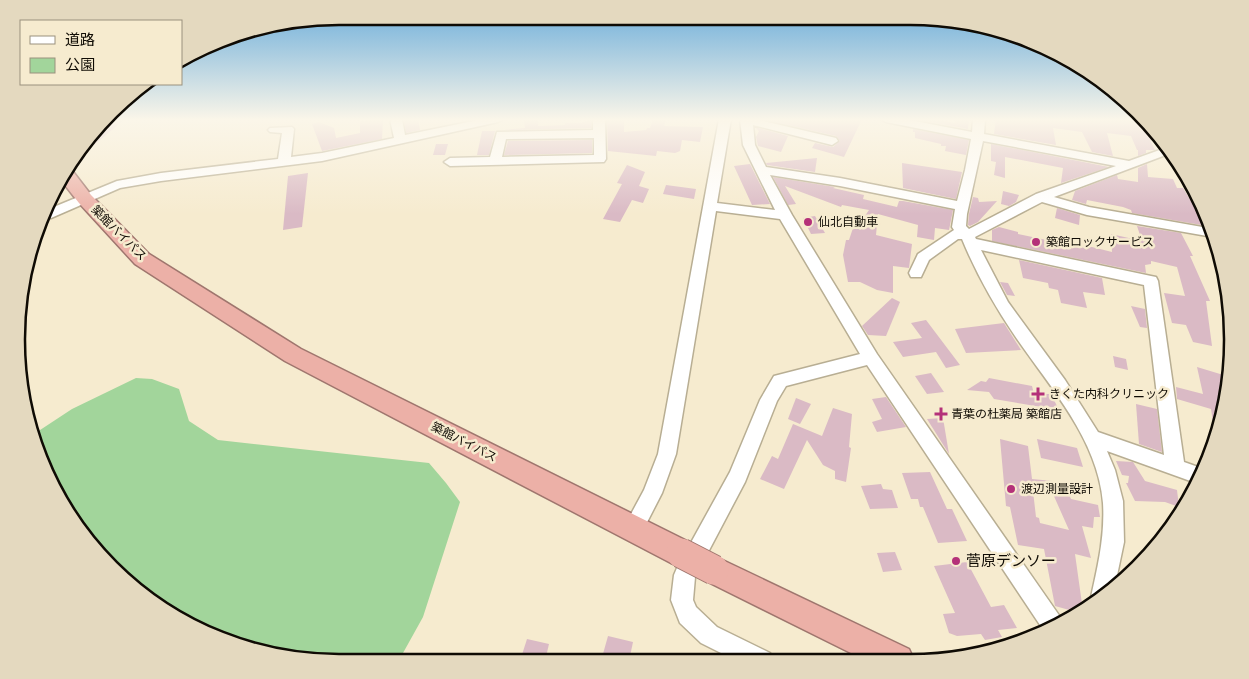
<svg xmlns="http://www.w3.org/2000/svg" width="1249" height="679" font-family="'Public Sans','Noto Sans JP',sans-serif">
<rect width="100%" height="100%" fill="#f6ebcf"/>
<path fill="#a2d59b" d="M136,378L152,379L179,389L189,421L218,440L429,463L446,483L460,502L423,617L398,662H319L256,652L178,620L97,553L41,463L34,434L72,409Z"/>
<g fill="#dabac5" fill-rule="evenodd">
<path d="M109,119H125L94,145L89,140Z"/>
<path d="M383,119L382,139L322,151L312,124L319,122L334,128L336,138L360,133V121Z"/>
<path d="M418,119L420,130L406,133L404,120Z"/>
<path d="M524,119H538V126L565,125V123H581L591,119V128L503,130L525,128Z"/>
<path d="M624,119V132L646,130L647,128H650L653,119H666L664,126L703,127L700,142L682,140L680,151L675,153L657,151L656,156L608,151L607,120Z"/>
<path d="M762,119H862L844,157L812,148L815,143L833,147L840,141L836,136Z"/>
<path d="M915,119H931L955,123L956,119H969L968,129Z"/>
<path d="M996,119H1121L1127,120L1131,123L1144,124L1165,141L1150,140L1155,150H1146V153L1138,156V150H1143H1137L1131,136L1107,133L1113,156L1092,152L1082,132L1053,128L1056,145L994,134Z"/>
<path d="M755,127L788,136L781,152L758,146L756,137L759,131Z"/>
<path d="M913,129L969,140L966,155L945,151L946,146H941V144L915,138V132H913Z"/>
<path d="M482,131H495L489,155H477Z"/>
<path d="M592,140V153L504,155L508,141Z"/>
<path d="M436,144H448L445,155H433Z"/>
<path d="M991,144L1109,167L1061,183L1063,168L1005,157V178L994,175L996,162L991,161Z"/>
<path d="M817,158L815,172L767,165L766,163Z"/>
<path d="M902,163L962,172L956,199L903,188Z"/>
<path d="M750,164L770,204L752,205L734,166Z"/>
<path d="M1147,164L1148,177L1173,179L1177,188H1183L1191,201H1195L1207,226L1132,213L1131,210L1123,207L1087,200L1086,204L1072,200L1075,191L1117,175L1118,179L1138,182V168Z"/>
<path d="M627,165L645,172L639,186L649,189L643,203L632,200L620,222L603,219L622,184L617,183Z"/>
<path d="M308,173L302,227L283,230L288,176Z"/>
<path d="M773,177L835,187L833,188L864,195L863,199L897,207L899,201H903L953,210L949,230L935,228L934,240L917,237L918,225L878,214L876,235L912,244L909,268L893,266V293L877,290L860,282H848L843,255L846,240H849L853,228L856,229L869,210L842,205L841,207L785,186L796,204L788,205Z"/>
<path d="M666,185L696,189L694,199L663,194Z"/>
<path d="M1003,191L1019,195L1016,202L1009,206L1001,204Z"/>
<path d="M973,197L978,198L979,202L997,201L978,222L970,226L968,225L969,214Z"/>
<path d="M1057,208L1080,215L1079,225L1055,218Z"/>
<path d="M815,216L825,233L811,234L803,218Z"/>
<path d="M1137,226L1181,233L1193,256H1190L1210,301H1206L1212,346L1193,342L1186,325L1172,323L1164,293L1185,296L1177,267L1151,261V264L1145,265L1146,273L992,241V230L999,227L1018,232V234L1085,248L1084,245L1112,252L1111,234L1142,241Z"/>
<path d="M1019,260L1102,278L1105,295L1083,292L1087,308L1061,303L1058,290L1049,288L1048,283L1023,278Z"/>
<path d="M1000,282L1008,283L1015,296L1007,295Z"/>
<path d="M892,298L900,302L886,336L868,335L862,326Z"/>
<path d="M1131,306L1145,309L1147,328L1140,327Z"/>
<path d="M926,320L960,365L946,368L936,352L903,357L893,342L922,338L911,323Z"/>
<path d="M1004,323L1021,350L966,353L955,329Z"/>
<path d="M1113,356L1126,359L1128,370L1115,367Z"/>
<path d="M1197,367L1230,377V381L1214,429L1211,409L1177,399L1176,387L1203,394Z"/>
<path d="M931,373L944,392L927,394L915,376Z"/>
<path d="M989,378L1032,386L1034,394H1051L1059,410L994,399L989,392L967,390L981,381L986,382Z"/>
<path d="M886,397L906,427L877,432L872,422L882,419L872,399Z"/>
<path d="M796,398L811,404L800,424L788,419Z"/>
<path d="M1136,404L1157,409L1162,452L1139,444Z"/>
<path d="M833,408L852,414L849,447L851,448L846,482L835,479V471L823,465L807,440L784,489L760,479L772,456L778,459L793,424L822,436Z"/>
<path d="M943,418L949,454L927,419Z"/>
<path d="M1000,439L1028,446L1032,479L1063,482L1071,499L1098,505L1100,517H1094L1093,528L1082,526L1091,558L1075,554L1083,611L1080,613L1055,606L1044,549L1018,545L1010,507L1006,506ZM1033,491L1053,494L1069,530L1040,523L1039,518L1036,517Z"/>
<path d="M1037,439L1077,448L1083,467L1041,458Z"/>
<path d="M1116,461L1133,462L1145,481L1177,490L1179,507L1165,502L1135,501L1126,483H1128L1129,476L1122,475Z"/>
<path d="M930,472L947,509H952L967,541L938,543L923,507H920L918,499H911L902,473Z"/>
<path d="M881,484L883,489L892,490L898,508L870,509L861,486Z"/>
<path d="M895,552L902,570L883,572L877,553Z"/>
<path d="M967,562L991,607L1004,605L1017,628L998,630L1002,637L985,640L981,634L957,636L949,633L943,614L955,613L934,566Z"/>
<path d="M608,636L633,642L629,661H601Z"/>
<path d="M527,639L549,644L545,661H520Z"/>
</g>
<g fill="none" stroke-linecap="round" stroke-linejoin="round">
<g stroke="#b8ae93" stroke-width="3">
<g id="minor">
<path d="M390,119H402L405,135L483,119H504L498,122L322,161L161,181L120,188L51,218L44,219L49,209L117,181L161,173L278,159L282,133L270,132L268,130L270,128L292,127L294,129L291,157L322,153L394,138Z"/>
<path d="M593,119H605L606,159L604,162L450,166L444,162L450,158L490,157L497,132L593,130ZM594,138V155L502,157L506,139Z"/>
<path d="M719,119H731L717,203L775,210L743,145L740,119H755L836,138L838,141L832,145L753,125L755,145L766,167L840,178L957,201L965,170L971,139L886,122L880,119H904L972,132L973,119H985L984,134L1129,161L1168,147L1171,153L1054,197L1089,207L1208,228L1213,237L1087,215L1042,202L975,237L976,239L1151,276L1156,277L1158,281L1184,462L1201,468L1196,483L1107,451L1115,470L1123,501L1124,542L1115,585L1094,604L1091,597C1098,565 1105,536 1103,503C1098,439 1049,386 1015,336C994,305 976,273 962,239H958L929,260L921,277H911L909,273L918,254L954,230L952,227L955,209L840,186L770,175L792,215L877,354L1063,621L1044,631L867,365L786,386L777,401L745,482L695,577L693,600L696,607L717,627L770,653L773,661H737L701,643L680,623L671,600L674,575L677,568L730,472L760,400L774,376L860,354L780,219L716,211L676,454L662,493L641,534L634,536L627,534L624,527L644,490L658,454ZM983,141L1116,166L1036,194L969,229L966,226L967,214ZM981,250L1144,285L1164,455L1098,432L1065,380L1008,302Z"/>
<path d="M1129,119H1139L1143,123L1131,121Z"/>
</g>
</g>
<g stroke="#9f766e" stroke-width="3">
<g id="highway">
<path d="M67,168L71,169L91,195L149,254L301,349L691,543L695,553L691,563L681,567L671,563L285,361L135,264L79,203L61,180Z"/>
<path d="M714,556L909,649L914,660H865L704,580L699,570L704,560Z"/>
</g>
</g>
<use href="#minor" fill="#fff" fill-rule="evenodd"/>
<use href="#highway" fill="#ecb0a7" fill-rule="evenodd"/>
<g stroke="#9f766e" stroke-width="31" stroke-linecap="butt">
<path id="highway-bridge" d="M681,553L714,570"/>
</g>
<use href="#highway-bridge" stroke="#ecb0a7" stroke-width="29"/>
</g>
<linearGradient id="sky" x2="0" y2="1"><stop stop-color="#69acda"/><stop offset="0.56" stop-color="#fbf6e9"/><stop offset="1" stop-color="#fbf6e9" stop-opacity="0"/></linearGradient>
<rect width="1249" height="214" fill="url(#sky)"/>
<g fill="#b43179" stroke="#f6ebcf" stroke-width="2">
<circle cx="808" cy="222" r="5"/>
<circle cx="1036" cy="242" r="5"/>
<path d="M1035.5 386.5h5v5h5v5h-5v5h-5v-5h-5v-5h5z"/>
<path d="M938.5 406.5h5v5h5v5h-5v5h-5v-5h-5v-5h5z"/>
<circle cx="1011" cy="489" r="5"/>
<circle cx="956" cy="561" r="5"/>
</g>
<g text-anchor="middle" stroke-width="5" stroke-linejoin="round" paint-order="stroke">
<g font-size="12" fill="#0f0b04" stroke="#f6ebcf" text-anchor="start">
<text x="818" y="226">仙北自動車</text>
<text x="1046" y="246">築館ロックサービス</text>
<text x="1049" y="398">きくた内科クリニック</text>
<text x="951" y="418">青葉の杜薬局 築館店</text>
<text x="1021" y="493">渡辺測量設計</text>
</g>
<g font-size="12" fill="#0f0b04" stroke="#f6ebcf">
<text transform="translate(119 233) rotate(45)" y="4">築館バイパス</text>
<text transform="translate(464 442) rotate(27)" y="4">築館バイパス</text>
</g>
<g font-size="15" fill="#0f0b04" stroke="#f6ebcf" text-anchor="start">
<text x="966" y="566">菅原デンソー</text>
</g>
</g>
<path d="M0 0H1249V679H0ZM339 25H910A314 314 0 0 1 1224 339V340A314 314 0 0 1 910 654H339A314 314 0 0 1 25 340V339A314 314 0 0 1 339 25Z" fill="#e4d9bf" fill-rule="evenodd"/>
<path fill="none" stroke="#0f0b04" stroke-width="2.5" d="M339 25H910A314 314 0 0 1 1224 339V340A314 314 0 0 1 910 654H339A314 314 0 0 1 25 340V339A314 314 0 0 1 339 25Z"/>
<rect x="20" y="20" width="162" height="65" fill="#f6ebcf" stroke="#9a917e"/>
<rect x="30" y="36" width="25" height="8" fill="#ffffff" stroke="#9a917e"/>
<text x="65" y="45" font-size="15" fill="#0f0b04">道路</text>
<rect x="30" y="58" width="25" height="15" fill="#a2d59b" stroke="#9a917e"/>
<text x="65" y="70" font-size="15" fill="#0f0b04">公園</text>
</svg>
